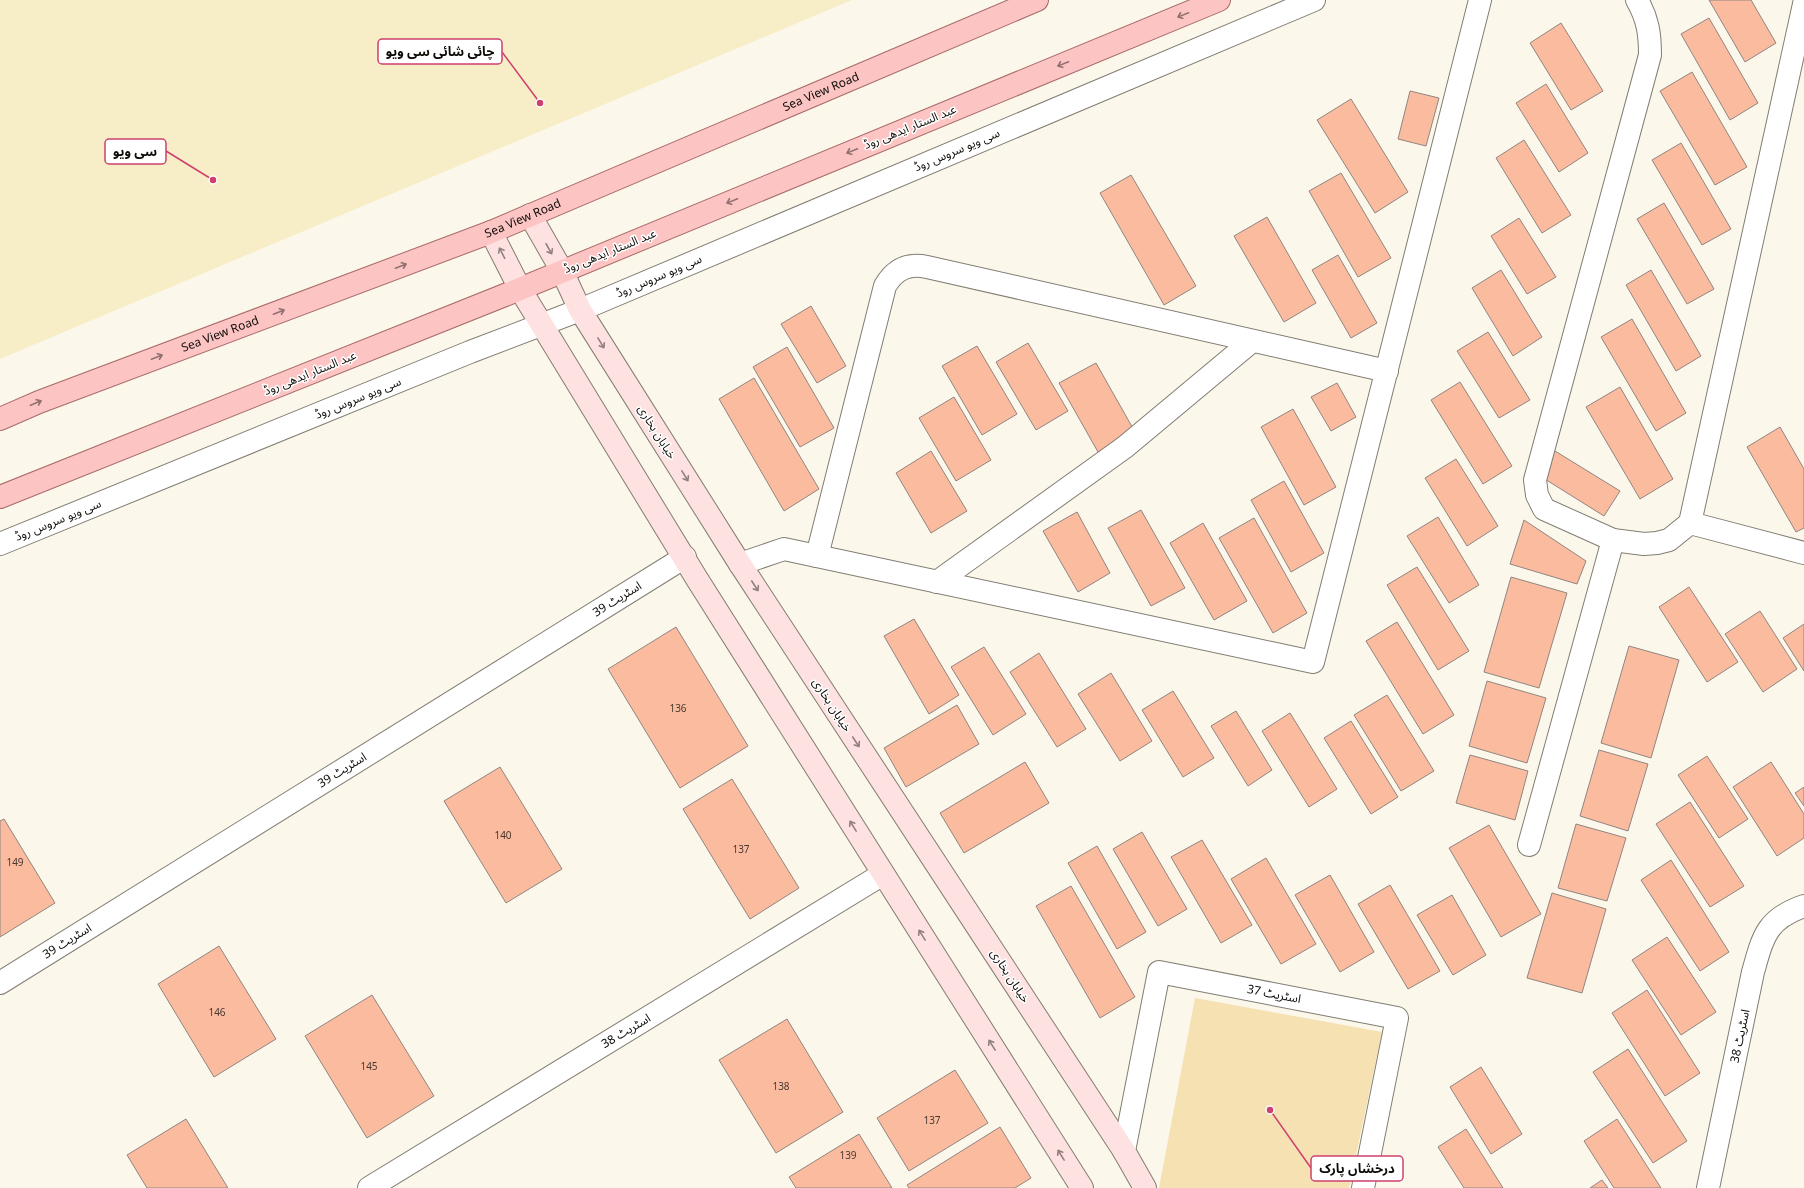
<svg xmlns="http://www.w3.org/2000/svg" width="1804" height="1188" font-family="'Noto Sans','Noto Sans Arabic',sans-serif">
<rect width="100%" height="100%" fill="#fcf7eb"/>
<path fill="#f5e1b2" d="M1195,998L1382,1032L1349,1188H1159Z"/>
<path fill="#f7eec8" d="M0,0H852L0,359Z"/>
<g fill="#fabb9f" stroke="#918580">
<path d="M1709,0H1751L1776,43L1745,62Z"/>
<path d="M1709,18L1758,103L1730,120L1681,34Z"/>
<path d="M1561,23L1603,91L1571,110L1530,43Z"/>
<path d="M1692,72L1747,167L1715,185L1660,91Z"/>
<path d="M1546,84L1588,153L1559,172L1516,103Z"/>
<path d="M1410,91L1439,98L1426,146L1398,139Z"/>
<path d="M1351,99L1408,192L1375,213L1317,120Z"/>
<path d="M1524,140L1571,215L1542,233L1496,158Z"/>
<path d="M1681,143L1731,229L1702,245L1652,160Z"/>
<path d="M1341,173L1391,258L1358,277L1309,191Z"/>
<path d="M1131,175L1196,286L1164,305L1100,193Z"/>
<path d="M1664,203L1714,289L1687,304L1637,219Z"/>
<path d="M1267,217L1316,303L1284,322L1234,236Z"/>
<path d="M1519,218L1556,277L1527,294L1491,236Z"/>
<path d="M1338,255L1377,323L1351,338L1312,270Z"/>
<path d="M1501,270L1542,337L1513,356L1472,288Z"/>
<path d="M1651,270L1701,356L1676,371L1626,285Z"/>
<path d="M811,306L846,366L817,383L781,324Z"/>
<path d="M1632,319L1686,413L1656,431L1601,337Z"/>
<path d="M1488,332L1530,400L1499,418L1457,351Z"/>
<path d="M1028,343L1068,411L1036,430L996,362Z"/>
<path d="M977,346L1017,414L982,435L942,366Z"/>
<path d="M787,347L834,428L800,447L753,367Z"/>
<path d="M1096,363L1135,432L1098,452L1059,383Z"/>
<path d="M754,378L819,489L784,511L719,399Z"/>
<path d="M1460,382L1512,466L1483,484L1431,400Z"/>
<path d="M1337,383L1356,417L1331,431L1311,397Z"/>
<path d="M1620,387L1673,479L1640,499L1586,407Z"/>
<path d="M954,397L991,460L956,481L919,418Z"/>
<path d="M1293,409L1336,487L1304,505L1261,427Z"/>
<path d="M1780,427L1804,469V528L1796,532L1747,447Z"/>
<path d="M931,451L967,511L931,533L896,473Z"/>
<path d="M1555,451L1620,491L1604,516L1540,476Z"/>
<path d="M1456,459L1498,526L1467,546L1425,478Z"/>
<path d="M1284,481L1324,553L1291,572L1251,500Z"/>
<path d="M1141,510L1185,588L1151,606L1108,528Z"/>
<path d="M1077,512L1110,573L1078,592L1043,531Z"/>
<path d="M1438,517L1479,585L1449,603L1407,536Z"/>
<path d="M1254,518L1307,613L1273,633L1219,538Z"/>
<path d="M1524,520L1586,561L1577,584L1510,564Z"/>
<path d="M1203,523L1247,601L1214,620L1170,543Z"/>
<path d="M1417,567L1469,651L1438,670L1387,585Z"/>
<path d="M1511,577L1567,593L1539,688L1484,672Z"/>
<path d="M1689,587L1738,662L1707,682L1659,607Z"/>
<path d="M1760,611L1797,669L1763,692L1725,634Z"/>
<path d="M914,619L959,695L929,714L884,636Z"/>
<path d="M1397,622L1454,715L1423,734L1366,641Z"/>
<path d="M1804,624V671L1783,638Z"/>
<path d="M676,627L748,746L680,788L608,669Z"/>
<path d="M1629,646L1679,660L1651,758L1601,743Z"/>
<path d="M984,647L1026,714L993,735L951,667Z"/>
<path d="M1039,653L1086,729L1057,747L1010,672Z"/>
<path d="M1111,673L1152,741L1120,761L1078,694Z"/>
<path d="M1487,681L1546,698L1527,763L1469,746Z"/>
<path d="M1173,691L1214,758L1183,777L1142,710Z"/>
<path d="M1387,695L1434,771L1401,791L1354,715Z"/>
<path d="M957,705L979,744L906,787L884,748Z"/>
<path d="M1236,711L1272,770L1248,786L1211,726Z"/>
<path d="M1290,713L1337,789L1309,807L1262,731Z"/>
<path d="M1351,721L1398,797L1371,814L1324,738Z"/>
<path d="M1599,750L1648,764L1628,831L1580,816Z"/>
<path d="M1470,755L1528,771L1515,820L1456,803Z"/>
<path d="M1707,756L1748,819L1719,838L1678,775Z"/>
<path d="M1025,762L1049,803L964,853L940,813Z"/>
<path d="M1771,762L1804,814V838L1777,856L1733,787Z"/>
<path d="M500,767L562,869L506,903L444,801Z"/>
<path d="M732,779L799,888L750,919L683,809Z"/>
<path d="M1804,787V806L1795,793Z"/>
<path d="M1690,802L1744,886L1710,907L1656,824Z"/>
<path d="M4,819L55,903L0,937V821Z"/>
<path d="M1576,824L1626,838L1607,901L1558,888Z"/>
<path d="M1489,825L1541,914L1501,937L1449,848Z"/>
<path d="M1142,832L1187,909L1158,926L1113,849Z"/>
<path d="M1202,840L1252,925L1221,943L1171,857Z"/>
<path d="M1097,846L1146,932L1117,949L1068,863Z"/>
<path d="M1266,858L1316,944L1281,964L1231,879Z"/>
<path d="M1671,860L1729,952L1700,971L1641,880Z"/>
<path d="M1330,875L1374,952L1340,972L1295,895Z"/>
<path d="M1390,885L1440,971L1408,989L1358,904Z"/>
<path d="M1071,886L1135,997L1100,1018L1036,906Z"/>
<path d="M1552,893L1606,909L1582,993L1527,978Z"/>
<path d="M1452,895L1486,955L1453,975L1417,915Z"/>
<path d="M1667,937L1716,1012L1681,1035L1632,960Z"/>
<path d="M219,946L276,1039L214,1077L158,984Z"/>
<path d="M1647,990L1700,1073L1665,1096L1612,1013Z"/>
<path d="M372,995L434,1096L367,1138L305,1036Z"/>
<path d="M787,1019L843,1112L776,1153L719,1060Z"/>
<path d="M1628,1049L1687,1141L1653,1163L1593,1072Z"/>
<path d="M1481,1067L1522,1134L1491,1154L1450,1087Z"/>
<path d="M955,1070L988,1123L909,1171L877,1118Z"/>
<path d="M186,1119L228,1188H147L127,1155Z"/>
<path d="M1617,1119L1661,1188H1614L1584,1141Z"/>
<path d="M1000,1127L1031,1178L1015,1188H909L907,1185Z"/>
<path d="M1466,1129L1503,1188H1464L1438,1147Z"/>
<path d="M859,1134L892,1188H796L789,1177Z"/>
<path d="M1602,1180L1608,1188H1590Z"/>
</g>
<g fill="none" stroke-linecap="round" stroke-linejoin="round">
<g stroke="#827d73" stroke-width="24">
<g id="street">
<path d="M1637,0C1648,19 1650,34 1650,55L1535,480L1537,495L1544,509L1613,540L1644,544L1657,543L1669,540L1690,523"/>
<path d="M1804,4L1690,523L1804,553"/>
<path d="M0,544L470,352L580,310L1314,0"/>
<path d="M817,556L885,286C895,269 908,263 927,267L1387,371"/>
<path d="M740,564L784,549L1313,662L1480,0"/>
<path d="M937,582L1125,447L1252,341"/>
<path d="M1529,845L1613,540"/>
<path d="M0,983L685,557"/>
<path d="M1124,1151L1159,972L1397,1018L1363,1188"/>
<path d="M369,1188L883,874"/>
<path d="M1708,1188L1753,972C1763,937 1766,919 1804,906"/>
</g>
</g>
<g stroke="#827d73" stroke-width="24">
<g id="secondary">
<path d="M530,215L562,271L580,310L740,564L1124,1151L1145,1188"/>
<path d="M491,232L520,289L697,579L1082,1188"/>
</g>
</g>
<g stroke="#a86a68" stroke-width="24">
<g id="primary">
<path id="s1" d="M0,419L39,402L491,232L1037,0"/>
<path d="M0,497L520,289L1219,0"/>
</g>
</g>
<use href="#street" stroke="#fff" stroke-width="22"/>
<use href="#secondary" stroke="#fee1e1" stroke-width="22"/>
<use href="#primary" stroke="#fdc4c4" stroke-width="22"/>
</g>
<defs><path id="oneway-shaft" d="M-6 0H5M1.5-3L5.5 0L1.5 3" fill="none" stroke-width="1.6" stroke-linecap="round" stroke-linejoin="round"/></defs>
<g stroke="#91716f">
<use href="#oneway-shaft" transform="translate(1183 15) rotate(158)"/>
<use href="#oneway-shaft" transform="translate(1063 64) rotate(158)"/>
<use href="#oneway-shaft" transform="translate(852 151) rotate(158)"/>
<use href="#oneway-shaft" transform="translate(732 201) rotate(158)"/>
<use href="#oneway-shaft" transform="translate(401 266) rotate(-21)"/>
<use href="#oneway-shaft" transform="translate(279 312) rotate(-21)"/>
<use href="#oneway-shaft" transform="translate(157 357) rotate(-21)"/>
<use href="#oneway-shaft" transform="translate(36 403) rotate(-23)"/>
</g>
<g stroke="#92817f">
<use href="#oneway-shaft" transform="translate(549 249) rotate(61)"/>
<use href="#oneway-shaft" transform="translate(502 253) rotate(-117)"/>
<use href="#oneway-shaft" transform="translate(601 343) rotate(58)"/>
<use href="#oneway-shaft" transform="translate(685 476) rotate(58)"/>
<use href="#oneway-shaft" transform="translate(755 586) rotate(57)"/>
<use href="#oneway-shaft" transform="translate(856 742) rotate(57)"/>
<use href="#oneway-shaft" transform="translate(853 826) rotate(-122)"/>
<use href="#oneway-shaft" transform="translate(922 935) rotate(-122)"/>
<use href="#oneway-shaft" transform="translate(992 1045) rotate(-122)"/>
<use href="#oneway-shaft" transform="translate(1061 1155) rotate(-122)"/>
</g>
<g text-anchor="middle" stroke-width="3" stroke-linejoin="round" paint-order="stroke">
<g font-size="10" fill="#48382e">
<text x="678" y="712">136</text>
<text x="503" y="839">140</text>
<text x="741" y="853">137</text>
<text x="15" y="866">149</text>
<text x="217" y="1016">146</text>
<text x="369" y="1070">145</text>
<text x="781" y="1090">138</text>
<text x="932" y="1124">137</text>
<text x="848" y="1159">139</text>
</g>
<g font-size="12" fill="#0d0c08" stroke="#fff">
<text dy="4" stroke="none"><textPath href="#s1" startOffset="884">Sea View Road</textPath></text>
<text transform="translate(910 127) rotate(-22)" y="4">عبد الستار ایدھی روڈ</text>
<text transform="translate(957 150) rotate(-23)" y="4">سی ویو سروس روڈ</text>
<text dy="4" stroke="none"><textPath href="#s1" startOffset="560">Sea View Road</textPath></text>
<text transform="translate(610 251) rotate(-22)" y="4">عبد الستار ایدھی روڈ</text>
<text transform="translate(659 276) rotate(-23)" y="4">سی ویو سروس روڈ</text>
<text dy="4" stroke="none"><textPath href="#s1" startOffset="236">Sea View Road</textPath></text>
<text transform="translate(310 373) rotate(-22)" y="4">عبد الستار ایدھی روڈ</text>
<text transform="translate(358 398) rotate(-22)" y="4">سی ویو سروس روڈ</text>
<text transform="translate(657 432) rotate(58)" y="4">خیابان بخاری</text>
<text transform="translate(58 520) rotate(-22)" y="4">سی ویو سروس روڈ</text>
<text transform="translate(617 599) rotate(-32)" y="4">اسٹریٹ 39</text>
<text transform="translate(832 705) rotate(57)" y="4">خیابان بخاری</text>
<text transform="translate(342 770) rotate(-32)" y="4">اسٹریٹ 39</text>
<text transform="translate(67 941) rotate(-32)" y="4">اسٹریٹ 39</text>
<text transform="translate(1010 976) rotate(57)" y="4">خیابان بخاری</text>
<text transform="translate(1274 994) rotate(11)" y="4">اسٹریٹ 37</text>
<text transform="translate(626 1031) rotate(-31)" y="4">اسٹریٹ 38</text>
<text transform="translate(1740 1036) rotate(-78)" y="4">اسٹریٹ 38</text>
</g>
</g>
<path fill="none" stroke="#ce406d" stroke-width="1.5" d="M540 103L502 52M213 180L166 151M1270 1110L1311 1168"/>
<g fill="#ce406d" stroke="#fff" stroke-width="1.5">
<circle cx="540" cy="103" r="4"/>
<circle cx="213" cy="180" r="4"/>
<circle cx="1270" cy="1110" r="4"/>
</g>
<g fill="#fff" stroke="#ce406d" stroke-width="1.5">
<rect x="378" y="39" width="124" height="25" rx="4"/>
<rect x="105" y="139" width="61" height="25" rx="4"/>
<rect x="1311" y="1156" width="92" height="25" rx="4"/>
</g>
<g font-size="13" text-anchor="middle" font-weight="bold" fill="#0d0c08">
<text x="440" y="56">چائی شائی سی ویو</text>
<text x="135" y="156">سی ویو</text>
<text x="1357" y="1173">درخشاں پارک</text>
</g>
</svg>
